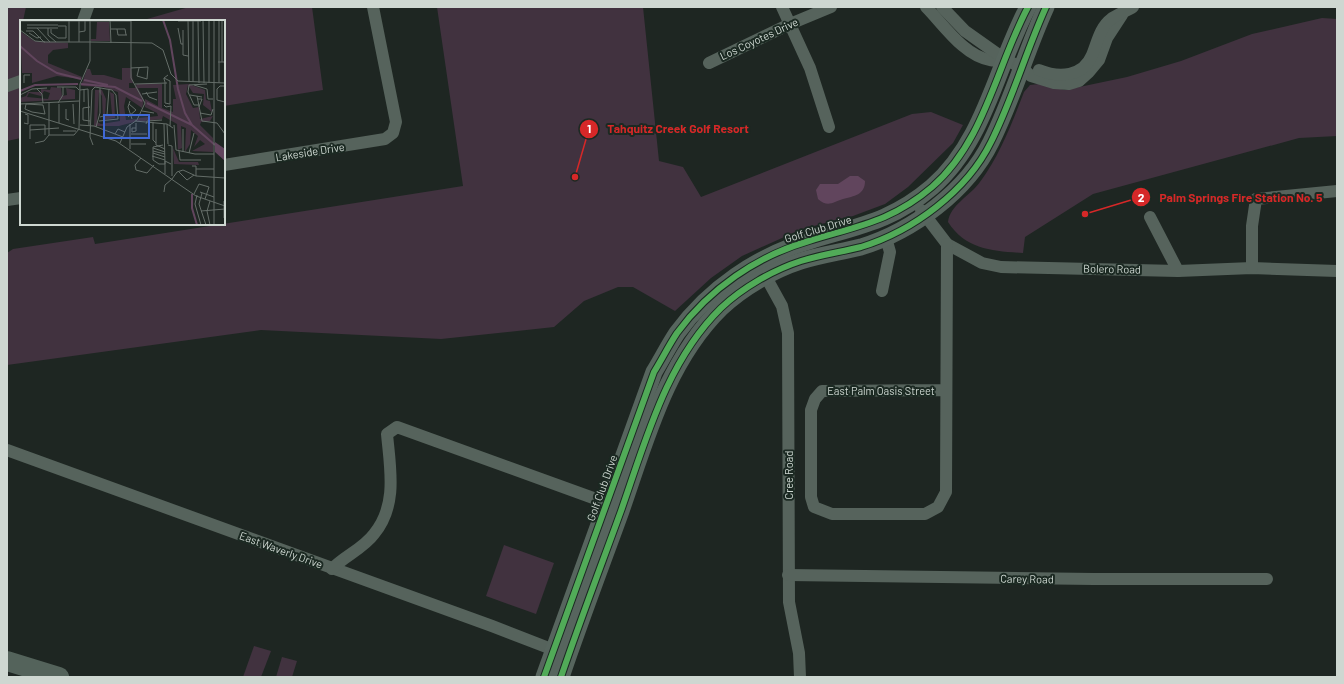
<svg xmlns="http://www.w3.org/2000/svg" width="1344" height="684" font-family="Barlow,sans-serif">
<rect width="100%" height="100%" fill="#1e2622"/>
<g fill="#41323f">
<path d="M7,7H26L23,21H21V138L7,141Z"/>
<path d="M189,7H312L323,90L224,106V21H140Z"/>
<path d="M437,7H643L659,161L683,167L701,197L912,114L931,112L963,125L953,143L908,187L885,204L853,216L802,229L742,256L711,278L675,311L633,287H618L584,301L554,327L441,339L261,330L7,365V253L13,249L93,237L95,244L463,186Z"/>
<path d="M1322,18L1337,19V136L1299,138L1093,194L1025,237L1023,253C993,251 966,250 948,222C950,205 970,196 980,182C1000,155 1012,123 1024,92L1030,85L1039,84L1065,90L1127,77L1181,61L1252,34Z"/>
<path d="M504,545L554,563L536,614L486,596Z"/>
<path d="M254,646L271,651L261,677H243Z"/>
<path d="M282,657L297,661L292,677H276Z"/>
</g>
<path fill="#61455d" d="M850,176H858L865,181C865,195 854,196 843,199C833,202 828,208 818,199L816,190L820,184H838Z"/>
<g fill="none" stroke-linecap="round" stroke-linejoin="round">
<g stroke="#56635c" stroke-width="12">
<path d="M782,7L810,68L829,127"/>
<path d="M926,7C943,24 964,56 990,60C995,61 1001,60 1006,60"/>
<path d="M942,7L965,31L1006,60L1021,67L1031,76L1054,83L1069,84L1079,81L1089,72L1099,60L1107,38L1122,15"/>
<path d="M83,21L88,7"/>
<path d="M709,63L790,24L831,7"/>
<path d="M1039,70C1059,78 1083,77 1092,55C1097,43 1100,27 1111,19C1116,15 1127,11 1133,7"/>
<path d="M7,86L21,81"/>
<path d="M224,165L385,139L393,133L396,122L373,7"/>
<path d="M7,200L21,198"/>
<path d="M921,210L947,244L982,263L1001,267L1178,271L1252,268L1337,271"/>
<path d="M1150,217L1178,271"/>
<path d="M1252,268V226L1256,199L1337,191"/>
<path d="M766,277L782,306L788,333L789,602L799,653L800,677"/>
<path d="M882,291L890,252L886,238"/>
<path d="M946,390L822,391L815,399L811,410V497L814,507L832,514H925L938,507L946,492L947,244"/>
<path d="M7,450L492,626L554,650"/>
<path d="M332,569C344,556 363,549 374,534C398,505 390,468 387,434L397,427L607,503"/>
<path d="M788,575L1094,579H1267"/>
</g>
<g stroke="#57655e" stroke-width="17">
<path d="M544,677L654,372C662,359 669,345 677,333C709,289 757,256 809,241C857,226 891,222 932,187C985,141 996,67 1028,7"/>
<path d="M561,677C580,621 601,566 621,511C646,440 666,362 721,308C742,288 773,270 801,261C820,255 841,252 861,247C913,231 967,191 991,142C1013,98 1026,51 1046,7"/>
</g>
<path stroke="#54635b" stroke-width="20" d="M7,661L59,677"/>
<g stroke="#1b2922" stroke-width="8">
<g id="cycleway">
<path d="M544,677L654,372C662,359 669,345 677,333C709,289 757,256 809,241C857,226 891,222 932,187C985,141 996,67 1028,7"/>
<path d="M561,677C580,621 601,566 621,511C646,440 666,362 721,308C742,288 773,270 801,261C820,255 841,252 861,247C913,231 967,191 991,142C1013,98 1026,51 1046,7"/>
</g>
</g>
<use href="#cycleway" stroke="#51ab58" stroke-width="6"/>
</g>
<g text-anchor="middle" stroke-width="4" stroke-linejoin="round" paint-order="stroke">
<g font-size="11" fill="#ced7d1" stroke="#1b2922">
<text transform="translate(759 39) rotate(-25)" y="4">Los Coyotes Drive</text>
<text transform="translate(310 152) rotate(-9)" y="4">Lakeside Drive</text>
<text transform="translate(818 229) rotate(-17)" y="4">Golf Club Drive</text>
<text transform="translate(1112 269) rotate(1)" y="4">Bolero Road</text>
<text x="881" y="395">East Palm Oasis Street</text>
<text transform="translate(789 475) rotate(-90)" y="4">Cree Road</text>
<text transform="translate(602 488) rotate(-70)" y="4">Golf Club Drive</text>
<text transform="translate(281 550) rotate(20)" y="4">East Waverly Drive</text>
<text transform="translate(1027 579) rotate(1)" y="4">Carey Road</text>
</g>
</g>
<g transform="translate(20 20)">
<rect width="205" height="205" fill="#1e2622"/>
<path d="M77,2H89L90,21H71V19H76ZM0,11L14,21L48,23V28L33,30L28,35V43L62,57L61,59L37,56L12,63V53H2ZM102,48H111L113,63H109V68H115L117,64H142V88L153,92V79H156L153,65L169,64L185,70L186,80L190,81L192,92L183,85L184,74L173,73L168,65L166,74L173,88L179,87L180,99L193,96L190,101L181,102L180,105L193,118V132L172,131L185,124L180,120L174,127L178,116L171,110L170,124L165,132L166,108L161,106L162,128L158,130L157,104L143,96L142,99L116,102L119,98L138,96L137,93L125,87V79L138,86V68H118L124,80L122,88L106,77L104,86L106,100L117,99L114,102L99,106H74L75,70H82L86,79L85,96L92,94L90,72L94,74L95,98L83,100L82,76L79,72L77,102L81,104L100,101L98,72L83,67L61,66L67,49H70L72,55H84L102,60ZM31,67L41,68L42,76L47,75L46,68L55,70V79L0,82V78L6,76L8,72H21V69L30,70ZM24,71L30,73L28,79L7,77L9,73L21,76ZM153,128L159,142H178L179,145L154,144Z" fill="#41323f" fill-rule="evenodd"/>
<path d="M195,122L205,129V141L195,132Z" fill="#61455d"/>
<path fill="none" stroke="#61455d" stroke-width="2" d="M143,0L150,20L158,69L165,93L172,105L195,125M0,26L17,41L37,53L61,59M64,60L88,65M61,64L95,67L122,81M0,71L15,65L58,64M127,83L172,105M172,174V188L177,205"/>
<path fill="none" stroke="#646d68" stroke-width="1" d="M49,0V22M59,0V22M90,0L91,23M168,0L169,62M173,0V62M178,0L179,63M183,0L184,63M189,0V63M0,1H111M158,1H181M199,1V63M202,1V42M7,5H38M7,8H38M17,8L30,22M28,8V15L36,22M158,8L161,24H163V35L168,36M31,9V13L38,18H46V6H38M91,9H105L106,15M97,9L98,15H107M0,10L15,21L25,22M6,11H13L24,22M59,12L65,11V0M9,13L17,18L21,17M24,22H70M70,22L132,23L143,30L151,54L158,61L205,63M163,24V10M198,42H205V53M111,48L128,47M119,48L117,56L127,59L128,47M144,58L150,61V84L145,83V62L144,59V58L148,55M4,63V55H10M115,64L147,63M174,65L187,69L188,79H193M205,66H200L197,69V80L205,82M37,67H56L59,70M17,69L22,74L23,83M60,70L68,69L69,105M126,72L129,77L137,80M122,74L137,72M0,75L12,69L27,68M170,75L182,77M177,76L182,101L197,103L205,114M178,79H182L179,87M110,81L108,87L112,99M64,82V69M38,83L43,75V67M0,84L59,81M6,84L23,85L25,94L12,92L5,89ZM53,84L54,104M144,85L146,87L151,86L150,106M179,85H174L168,72L169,65L187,64M46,89V99L49,100M0,91L96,121L176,176L205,186M122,91L134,93M180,93L191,95L193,89M80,97L87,95L89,69M108,97L116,90L109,84M70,101L63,100V88L70,87M115,101L147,104L153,108M133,102V120L136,123M4,103L8,104V95L5,94M39,103V84M110,104V129M126,104L127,101L142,100M147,104L148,124M60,105L74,106L103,117M154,105L156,130L175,134H194M76,107L80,93V68M116,108H112V112L116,111V103M59,109L60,64L70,41V0M136,109V125L145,129M10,110L39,108M43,111H56M95,114L98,109L105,112M111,114H127M29,115H54L59,109M10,119V105H25V115M15,123L24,121L29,115V83M100,123L107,107L117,100L125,83L111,58V0M111,124H126M73,125L70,117L72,70L75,67L92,70L96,75L98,99L79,101M143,125L133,127V140L139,144H145L144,104M148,125L152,126V156M133,128L145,132M133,131L145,134M159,131L160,140H181M163,132V109M133,133L145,137M169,133L174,113M132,136L145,140M121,138L115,145L116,150L127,153L134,145M172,146H176V156M176,149H194M158,151L167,160L174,155M145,154V141L151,144M152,159L157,152L163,150L176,156L205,158M144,172L145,165L152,159M180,172L194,177M182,173L179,184L186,205M174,174L179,164L189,167L185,179M177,175L175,184L181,205M190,181L187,191L190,205M181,191L205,189M204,198V181M194,205V0"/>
<path fill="#4069d7" fill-opacity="0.15" stroke="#4069d7" stroke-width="2" d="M84,95H129V118H84Z"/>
<rect width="205" height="205" fill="none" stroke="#ced7d1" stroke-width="2"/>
</g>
<path fill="none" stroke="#d62828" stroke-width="1.5" d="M575 177L589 129M1085 214L1141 197"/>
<g fill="#d62828" stroke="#1b2922" stroke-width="1.5">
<circle cx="575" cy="177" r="4"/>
<circle cx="1085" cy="214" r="4"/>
<circle cx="589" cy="129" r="10"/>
<circle cx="1141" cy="197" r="10"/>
</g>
<g font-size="12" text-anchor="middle" font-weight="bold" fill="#fff">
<text x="589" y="133">1</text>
<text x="1141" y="202">2</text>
</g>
<g font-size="12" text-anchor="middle" font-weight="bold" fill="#d62828" stroke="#1b2922" stroke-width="4" stroke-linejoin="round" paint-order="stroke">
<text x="678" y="133">Tahquitz Creek Golf Resort</text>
<text x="1241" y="202">Palm Springs Fire Station No. 5</text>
</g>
<rect width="1344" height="684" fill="none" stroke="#ced7d1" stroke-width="16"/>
</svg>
